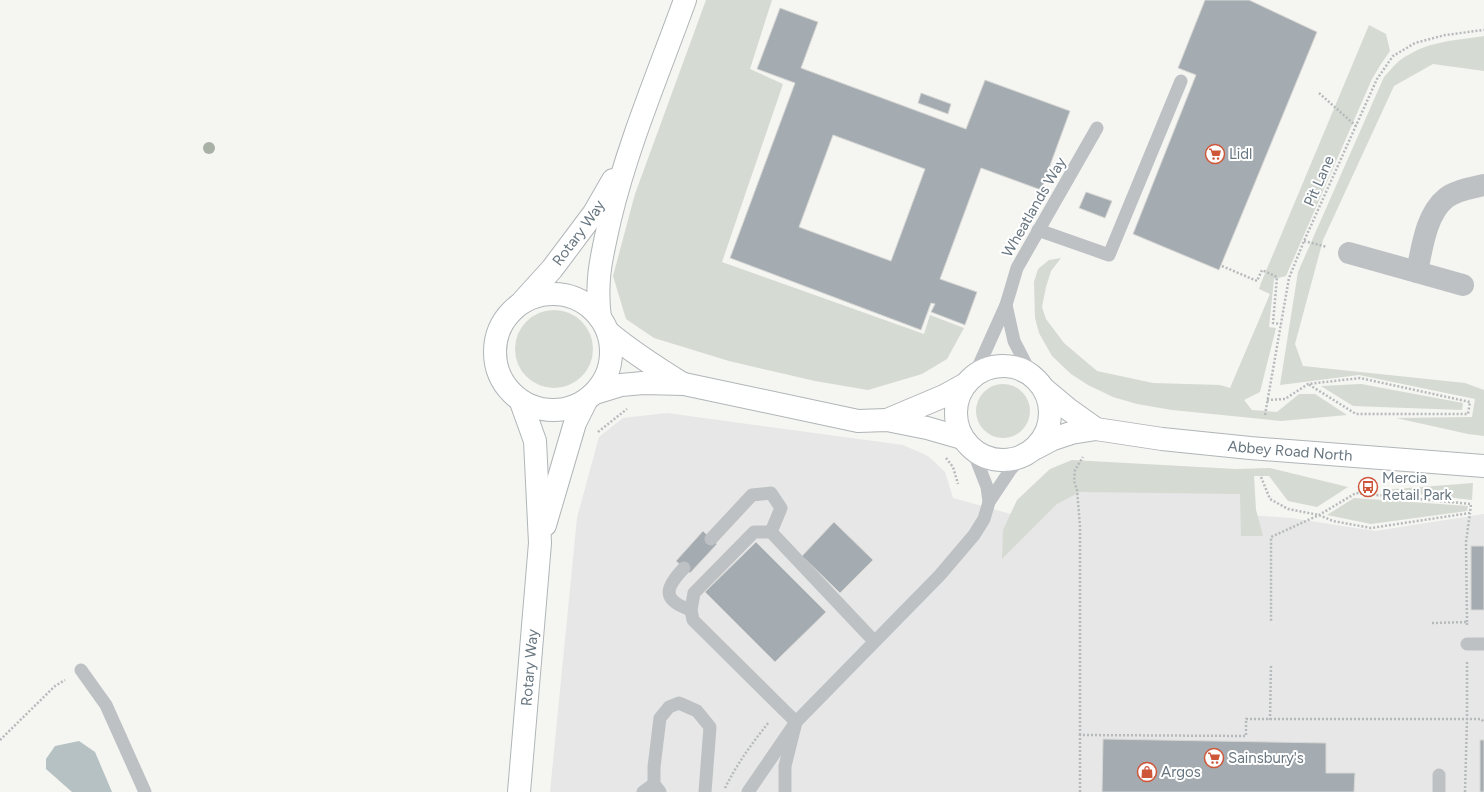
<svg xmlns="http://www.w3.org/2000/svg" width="1484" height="792" font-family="Figtree,sans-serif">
<rect width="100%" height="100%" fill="#f5f5f2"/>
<path fill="#e6e7e6" d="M667,413L903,445L928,456L945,472L953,498L1032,520L1057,483L1241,489L1249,515L1291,518L1375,531L1484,514V792H550L577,518L599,437L623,418Z"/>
<g fill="#d5dad2">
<path d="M706,0H772L750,69L783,84L722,262L924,334L930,315L964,328L947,359L922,374L868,390L815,381L729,361L654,338L626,319L613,276L635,194Z"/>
<path d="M1369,25L1386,34L1390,51L1381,64L1372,79L1286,276L1274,279L1269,327L1276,328L1260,392L1244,400L1252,410L1277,412L1299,394H1315L1347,415L1281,421L1172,410L1137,404L1113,397L1088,385L1071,374L1052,356L1039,333L1035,318L1034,282L1038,269L1049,260L1061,258L1051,271L1046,287L1042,307L1046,319L1064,343L1097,371L1153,383L1220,385L1230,388L1270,294L1259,289L1261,283Z"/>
<path d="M1484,36V71L1433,64L1394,86L1323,240L1295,344L1303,366L1465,383L1484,390V436L1468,434L1396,418L1472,417L1475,399L1359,375L1280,385L1298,272L1384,77C1389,72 1393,66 1399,61C1426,41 1452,41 1484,36Z"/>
<circle cx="554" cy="349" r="39"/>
<circle cx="1003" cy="411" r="27"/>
<path d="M1361,384L1463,403L1462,410L1353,406L1321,386Z"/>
<path d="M1072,460L1236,469L1270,468L1348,487L1317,507L1288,501L1269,476H1254L1256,510L1263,536H1241L1240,494L1080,492L1057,504L1002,559L1003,530L1017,500L1050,469Z"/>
<path d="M1473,483L1472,500L1382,490Z"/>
<path d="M1354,498L1468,506L1467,511L1371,524L1327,515Z"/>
</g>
<path fill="#b6c1c4" d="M79,741L95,752L112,792H72L46,769V759L55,746Z"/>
<g fill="#a5acb1" stroke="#d7d7d5" fill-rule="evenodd">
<path d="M1205,0H1249L1317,32L1219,270L1133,234L1196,75L1178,68Z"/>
<path d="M780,8L818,22L801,68L966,129L985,80L1070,111L1041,190L981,168L940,279L977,292L965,325L931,312L935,304L931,303L921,330L730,258L795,83L757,69ZM833,135L925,169L891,261L799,227Z"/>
<path d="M921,93L951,104L948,114L918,103Z"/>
<path d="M1086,192L1112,201L1105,218L1079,208Z"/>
<path d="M834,522L873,560L840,593L802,556Z"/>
<path d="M703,531L717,544L690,573L676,561Z"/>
<path d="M756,542L826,612L775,662L705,592Z"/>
<rect x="1471" y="546" width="13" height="64"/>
<path d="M1103,739L1326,743V773H1355L1354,792H1102Z"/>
<rect x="1480" y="740" width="4" height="52"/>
</g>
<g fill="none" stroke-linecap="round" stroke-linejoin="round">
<g stroke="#b0b5b8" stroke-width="24">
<g id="secondary">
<circle cx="553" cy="352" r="58"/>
<path id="s1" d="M523,301L552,269L594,213L613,180"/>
<path d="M600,318C595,280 602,255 610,219C628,144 659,72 685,0"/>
<path d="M608,332C632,352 657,368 683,384"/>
<circle cx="1003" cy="413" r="47"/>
<path d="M1044,389L1068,409L1096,429"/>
<path d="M595,393L621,385L643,383L684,384L858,421L887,420L927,428L962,438"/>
<path d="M887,420L944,396L964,385"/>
<path id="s2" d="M1036,448L1053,439L1071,433L1096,429L1162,439L1250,448L1484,466"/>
<path d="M545,525L575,423L586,401"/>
<path id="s3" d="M519,792L540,543L535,441L521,402"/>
</g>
</g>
<g stroke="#b7babc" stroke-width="2.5" stroke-dasharray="2 2" stroke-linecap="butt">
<path d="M1319,93L1356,126"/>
<path d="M1304,241L1327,247"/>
<path d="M1222,266L1257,281L1262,270L1277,277L1273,323L1281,324"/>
<path d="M1267,400L1285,399L1308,384L1360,378L1470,402L1468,414H1356L1308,384"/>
<path d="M1265,415L1289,278L1304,241L1377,79L1393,56L1415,43L1445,35L1484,30"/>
<path d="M598,432L627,409"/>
<path d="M946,458L953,467L958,484"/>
<path d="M1261,477L1270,499L1288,509L1319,515L1333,521L1371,528L1470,513L1471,504L1356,493L1319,515L1271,537V622"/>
<path d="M1467,622L1466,542L1470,513"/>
<path d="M1432,623L1467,622V625"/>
<path d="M1270,720L1271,665"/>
<path d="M1080,735V526L1077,490L1074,481L1075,470L1083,457"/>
<path d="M0,740L55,686L65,680"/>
<path d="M725,788C737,764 752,743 769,722"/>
<path d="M1080,792V735L1246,736V719H1467V662"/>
<path d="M1465,792L1467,719H1481L1484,722"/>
</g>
<g stroke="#bdc1c4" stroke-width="13">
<path d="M1038,230L1109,255L1181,81"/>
<path d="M1006,305L1014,341L1031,374"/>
<path d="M975,374L1006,305L1017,268L1097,128"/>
<path d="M973,451L987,487L989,502"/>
<path d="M711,539L752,495L771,493L781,508L771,532"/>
<path d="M684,568C665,588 661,600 691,610"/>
<path d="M1467,644H1484"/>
<path d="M81,670L106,705L145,792"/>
<path d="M643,792L654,784"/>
<path d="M660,792L654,784V767L660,718L669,707L679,703L697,711L710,727L705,792"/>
<path d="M748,792L796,722L940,575L974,535L984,519L989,502L1011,469L1022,457"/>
<path d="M785,792V766L796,722L693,620L691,610L694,593L754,532H771L874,641"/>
<path d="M1439,792V775"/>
</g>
<g stroke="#bdc1c4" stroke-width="22">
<path d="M1349,253L1463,285"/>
<path d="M1417,272C1422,248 1426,214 1446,198C1456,190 1472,188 1484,185"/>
</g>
<use href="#secondary" stroke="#fff" stroke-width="22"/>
</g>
<circle fill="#a9b0a5" cx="209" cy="148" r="6"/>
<defs>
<g id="supermarket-ring" transform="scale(1)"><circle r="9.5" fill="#fff" stroke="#ce573a" stroke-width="1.5"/><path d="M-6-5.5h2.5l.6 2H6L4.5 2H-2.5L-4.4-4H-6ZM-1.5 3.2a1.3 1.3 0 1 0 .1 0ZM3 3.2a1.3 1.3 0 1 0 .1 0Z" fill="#ce573a"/></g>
<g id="bus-ring" transform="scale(1)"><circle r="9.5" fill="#fff" stroke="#ce573a" stroke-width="1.5"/><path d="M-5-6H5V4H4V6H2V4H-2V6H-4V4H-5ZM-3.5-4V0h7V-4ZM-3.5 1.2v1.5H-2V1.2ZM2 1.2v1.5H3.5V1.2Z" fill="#ce573a"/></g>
<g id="shop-ring" transform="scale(1)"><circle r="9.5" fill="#fff" stroke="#ce573a" stroke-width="1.5"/><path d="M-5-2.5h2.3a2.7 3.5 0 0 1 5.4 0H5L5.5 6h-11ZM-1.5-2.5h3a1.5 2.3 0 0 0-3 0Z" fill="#ce573a"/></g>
</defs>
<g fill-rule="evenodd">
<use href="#supermarket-ring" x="1215" y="154"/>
<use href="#bus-ring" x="1368" y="487"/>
<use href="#supermarket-ring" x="1214" y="758"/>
<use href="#shop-ring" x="1147" y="772"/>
</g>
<g text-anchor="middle" stroke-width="4" stroke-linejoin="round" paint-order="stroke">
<g font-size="15" fill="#687680" stroke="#fff" text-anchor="start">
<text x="1229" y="159">Lidl</text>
<text x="1382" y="483">Mercia<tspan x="1382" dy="17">Retail Park</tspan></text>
<text x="1228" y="763">Sainsbury's</text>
<text x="1161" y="777">Argos</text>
</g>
<g font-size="15" fill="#687680" stroke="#fff">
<text transform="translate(1319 181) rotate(-66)" y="5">Pit Lane</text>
<text transform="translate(1034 207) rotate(-60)" y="5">Wheatlands Way</text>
<text dy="5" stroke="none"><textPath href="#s1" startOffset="88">Rotary Way</textPath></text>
<text dy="5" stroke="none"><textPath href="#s2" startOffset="259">Abbey Road North</textPath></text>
<text dy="5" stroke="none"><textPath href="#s3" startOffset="125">Rotary Way</textPath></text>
</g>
</g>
</svg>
